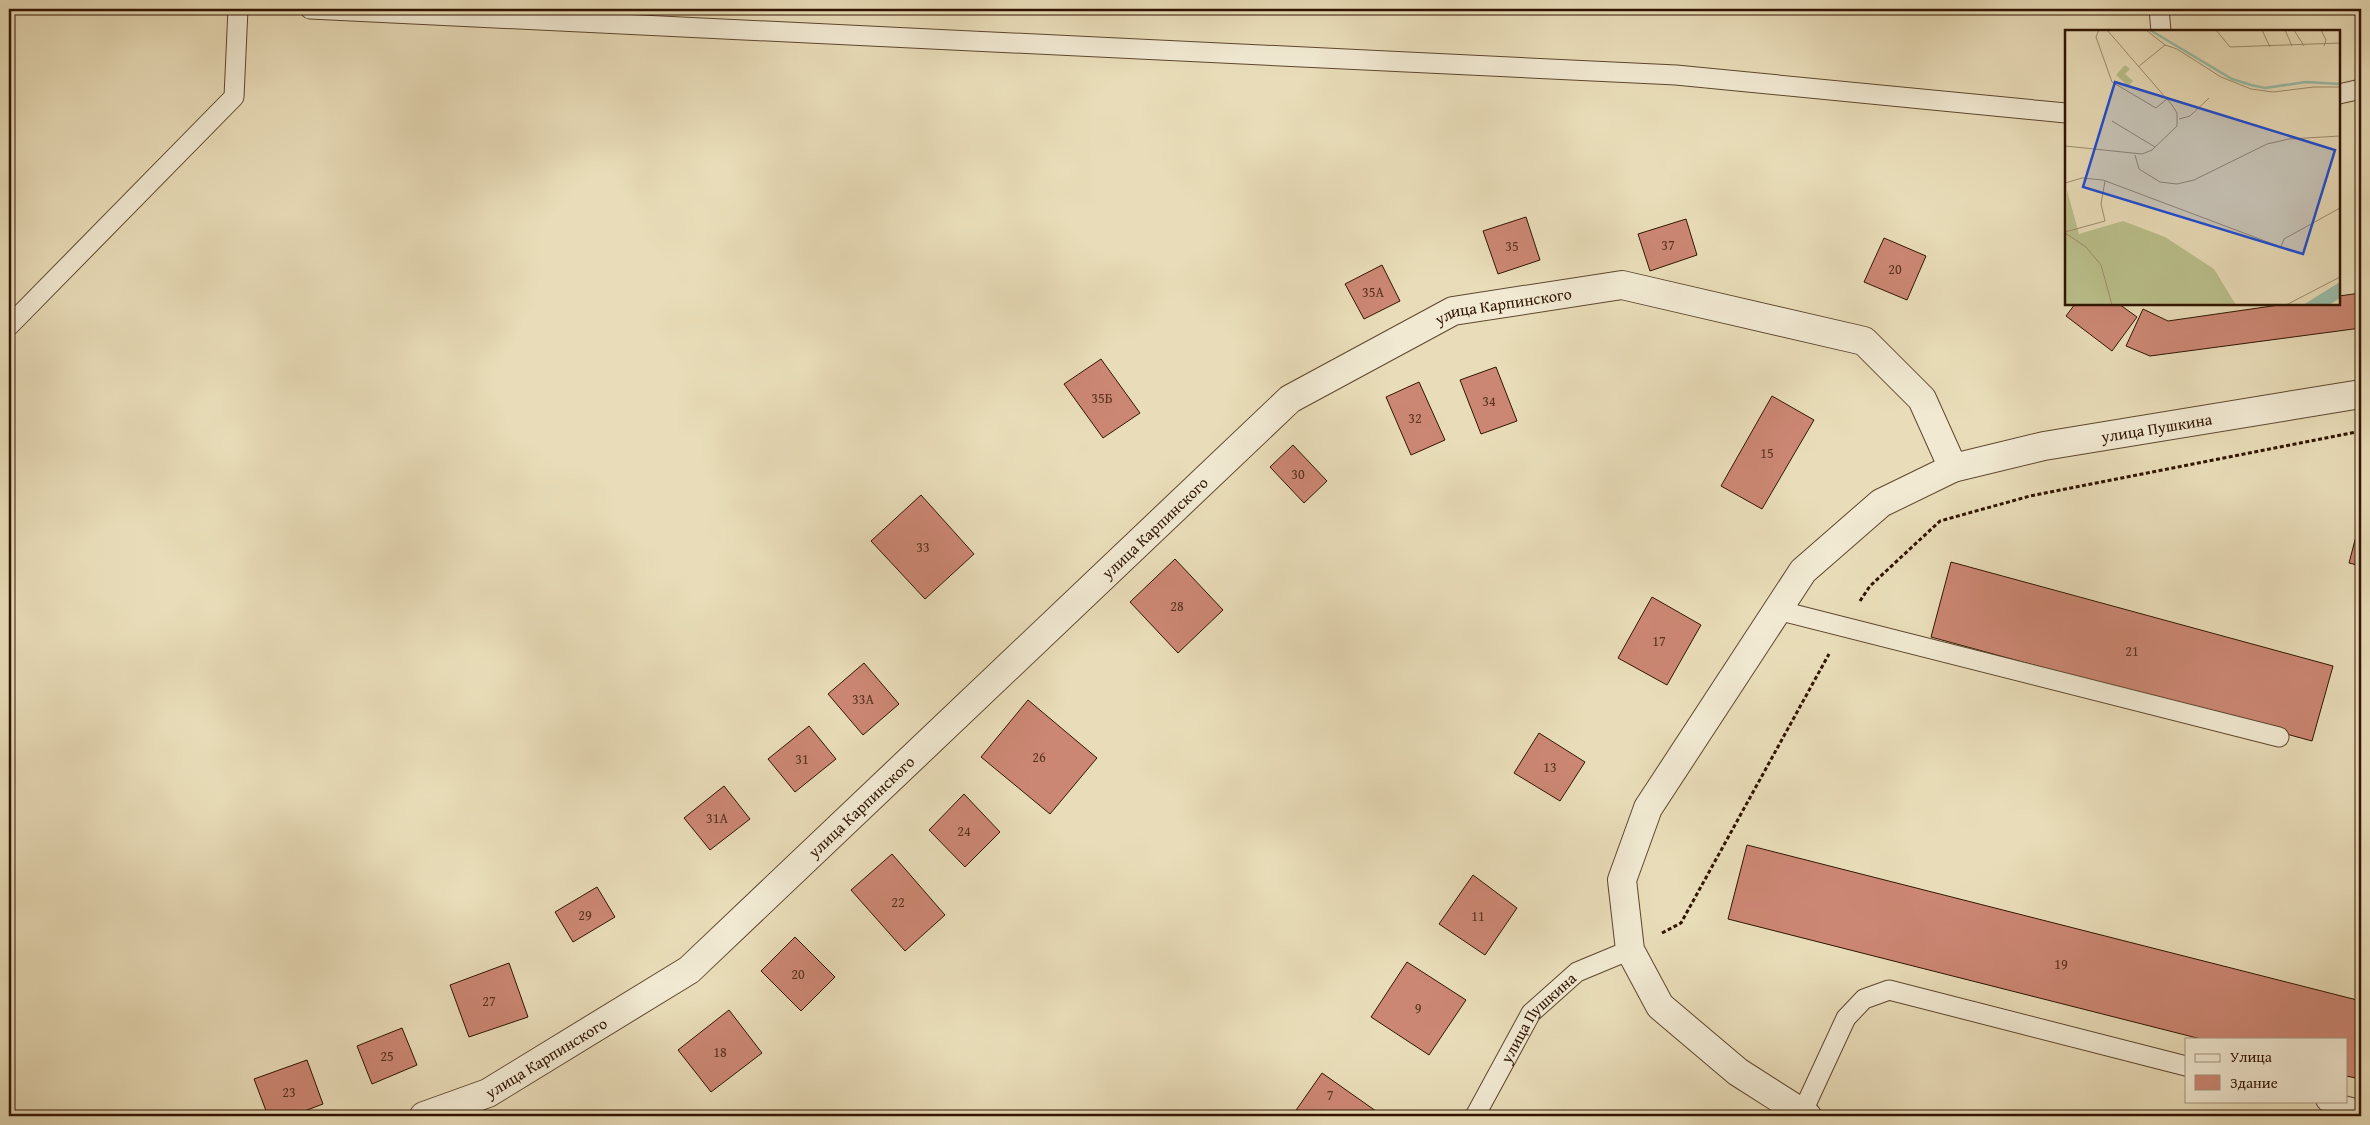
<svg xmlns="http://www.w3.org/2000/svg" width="2370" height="1125" font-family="'Gentium Book Plus',serif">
<rect width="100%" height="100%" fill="#e9ddb9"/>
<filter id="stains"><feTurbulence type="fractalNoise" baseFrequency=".004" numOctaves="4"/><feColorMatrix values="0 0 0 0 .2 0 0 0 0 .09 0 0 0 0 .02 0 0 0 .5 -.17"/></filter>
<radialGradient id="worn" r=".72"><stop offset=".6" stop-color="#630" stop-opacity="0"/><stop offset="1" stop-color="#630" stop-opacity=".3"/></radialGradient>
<g fill="#cc8774" stroke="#301500">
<path d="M1526,217L1540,260L1498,274L1483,231Z"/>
<path d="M1686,219L1697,255L1650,271L1638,234Z"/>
<path d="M1884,238L1926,256L1907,300L1864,282Z"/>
<path d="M1382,265L1400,301L1364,319L1345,284Z"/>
<path d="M2361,293V328L2150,356L2126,346L2143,309L2168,321L2286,304H2339V296Z"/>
<path d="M2075,304H2119L2137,317L2112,351L2066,316Z"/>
<path d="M1101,359L1140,413L1103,438L1064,384Z"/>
<path d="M1496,367L1517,421L1481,434L1460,380Z"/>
<path d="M1419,382L1445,440L1411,455L1386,397Z"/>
<path d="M1772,396L1814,420L1762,509L1721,486Z"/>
<path d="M1293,445L1327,481L1304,503L1270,467Z"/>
<path d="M921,495L974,554L925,599L871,541Z"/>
<path d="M2361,517V566L2349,563Z"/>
<path d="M1175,559L1223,610L1178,653L1130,602Z"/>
<path d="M1951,562L2333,666L2312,741L1931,637Z"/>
<path d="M1652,597L1701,625L1667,685L1618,658Z"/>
<path d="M864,663L899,704L863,735L828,694Z"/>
<path d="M1028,700L1097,758L1050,814L981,757Z"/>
<path d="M809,726L836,759L795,792L768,759Z"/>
<path d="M1539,733L1585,762L1560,801L1514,773Z"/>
<path d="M724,786L750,819L710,850L684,818Z"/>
<path d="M964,794L1000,832L965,867L929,830Z"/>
<path d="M1747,845L2361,1001V1079L2346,1076V1039H2201L1728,919Z"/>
<path d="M892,854L945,915L905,951L851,890Z"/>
<path d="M1473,875L1517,908L1485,955L1439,924Z"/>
<path d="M597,887L615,917L573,942L555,912Z"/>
<path d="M795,937L835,977L801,1011L761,971Z"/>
<path d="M1407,962L1466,1000L1429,1055L1371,1017Z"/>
<path d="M509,963L528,1017L469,1037L450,985Z"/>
<path d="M729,1010L762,1053L711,1092L678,1050Z"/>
<path d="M402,1028L417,1065L372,1084L357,1046Z"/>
<path d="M307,1060L323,1104L291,1116H268L254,1079Z"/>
<path d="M1322,1073L1383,1116H1292Z"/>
<path d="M1563,1110L1572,1116H1559Z"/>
</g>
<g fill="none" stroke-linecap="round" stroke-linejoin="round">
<g stroke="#5e472e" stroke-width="21">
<g id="service">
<path d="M310,9L1676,75L2066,113"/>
<path d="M2159,9L2161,31"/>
<path d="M2339,94L2361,89"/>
<path d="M9,326L234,97L238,9"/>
<path d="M1777,610L2279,737"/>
<path d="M2326,1101L2361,1110"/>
<path d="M1802,1113L1846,1018L1864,999L1889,990L2186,1066"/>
<path id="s1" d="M1475,1116L1531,1013L1577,972L1630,950"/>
</g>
</g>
<g stroke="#5e472e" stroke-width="30">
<g id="minor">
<path id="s2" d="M424,1116L488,1093L689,970L1290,399L1453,311L1622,285L1864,341L1922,399L1953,468"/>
<path id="s3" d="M1807,1116L1738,1072L1660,1006L1630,950L1622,880L1648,808L1803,571L1881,503L1953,468L2044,446L2361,394"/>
</g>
</g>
<g stroke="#301500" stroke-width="3" stroke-dasharray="4 2.5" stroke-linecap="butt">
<path d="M1860,601L1870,586L1940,521L2030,496L2361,431"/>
<path d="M1662,933L1681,923L1829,654"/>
</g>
<use href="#service" stroke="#f1e9d2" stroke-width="19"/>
<use href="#minor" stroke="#f1e9d2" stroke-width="28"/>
</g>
<g text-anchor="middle" stroke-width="5" stroke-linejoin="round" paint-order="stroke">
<g font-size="14" fill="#57321d">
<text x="1668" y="250">37</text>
<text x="1512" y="251">35</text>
<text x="1895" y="274">20</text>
<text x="1373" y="297">35А</text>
<text x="1102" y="403">35Б</text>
<text x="1489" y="406">34</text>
<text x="1415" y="423">32</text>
<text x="1767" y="458">15</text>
<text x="1298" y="479">30</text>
<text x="923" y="552">33</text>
<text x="1177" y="611">28</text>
<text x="1659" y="646">17</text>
<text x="2132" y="656">21</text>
<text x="863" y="704">33А</text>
<text x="1039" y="762">26</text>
<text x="802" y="764">31</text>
<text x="1550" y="772">13</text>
<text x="717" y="823">31А</text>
<text x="964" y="836">24</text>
<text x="898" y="907">22</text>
<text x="585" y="920">29</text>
<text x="1478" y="921">11</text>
<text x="2061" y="969">19</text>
<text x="798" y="979">20</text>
<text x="489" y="1006">27</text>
<text x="1418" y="1013">9</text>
<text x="720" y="1057">18</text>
<text x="387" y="1061">25</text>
<text x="289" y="1097">23</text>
<text x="1330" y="1100">7</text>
</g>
<g font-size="16" fill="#301500" stroke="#f1e9d2">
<text dy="6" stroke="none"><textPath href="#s2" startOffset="1368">улица Карпинского</textPath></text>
<text dy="6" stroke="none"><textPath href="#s3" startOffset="1069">улица Пушкина</textPath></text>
<text dy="6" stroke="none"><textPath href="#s2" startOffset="946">улица Карпинского</textPath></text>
<text dy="6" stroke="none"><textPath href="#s2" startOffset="541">улица Карпинского</textPath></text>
<text dy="6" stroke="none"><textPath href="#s1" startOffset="118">улица Пушкина</textPath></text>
<text dy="6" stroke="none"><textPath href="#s2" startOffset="136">улица Карпинского</textPath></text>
</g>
</g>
<g transform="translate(2065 30)">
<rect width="275" height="275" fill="#e9ddb9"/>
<path d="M60,35L65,39L60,44L68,51L63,56L51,45ZM2,160L14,204L58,191L100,207L149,239L171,275H0Z" fill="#bac08c"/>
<path d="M275,252V268L264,275H238Z" fill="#99bda9"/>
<path fill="none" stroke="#99bda9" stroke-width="2.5" d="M85,0L167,49L186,55L200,58L241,52L275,54"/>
<path fill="none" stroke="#9f8d6f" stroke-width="1" d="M34,0L31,7L47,52L91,78L102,69M81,0L100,15L112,19L156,47L186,59L208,62L249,57H275M151,0L165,17L275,13M197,0L205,17M220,0L227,16M229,0L239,16M256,0L261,10L259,16M73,37L100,15M114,89L125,86L144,68M47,91L90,117M0,116L77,124L87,120L112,96V83L107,75L42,0M70,125L74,139L95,152L112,154L129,150L202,114L224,109L275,106M0,153L17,148L38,150L216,217L219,209L275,178M0,202L40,191L36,174L40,151M0,203L21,217L36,235L47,275M221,275L275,247"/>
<path fill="#1d4ed8" fill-opacity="0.15" stroke="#1d4ed8" stroke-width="2.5" d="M50,52L270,120L238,224L18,157Z"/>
<rect width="275" height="275" fill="none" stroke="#301500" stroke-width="2.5"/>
</g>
<rect width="2370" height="1125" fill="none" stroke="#e9ddb9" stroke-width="30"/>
<rect x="10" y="10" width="2350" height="1105" fill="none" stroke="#301500" stroke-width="2.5"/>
<rect x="15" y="15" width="2340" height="1095" fill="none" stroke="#301500"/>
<rect x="2185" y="1038" width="162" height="65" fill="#f1e9d2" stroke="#a4947e"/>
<rect x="2195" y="1054" width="25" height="8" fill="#f1e9d2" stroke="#a4947e"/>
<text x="2230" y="1062" font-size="15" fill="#301500">Улица</text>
<rect x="2195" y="1075" width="25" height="15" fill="#cc8774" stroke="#a4947e"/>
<text x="2230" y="1088" font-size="15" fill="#301500">Здание</text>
<rect width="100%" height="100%" filter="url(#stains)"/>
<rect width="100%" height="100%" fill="url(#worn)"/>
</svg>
